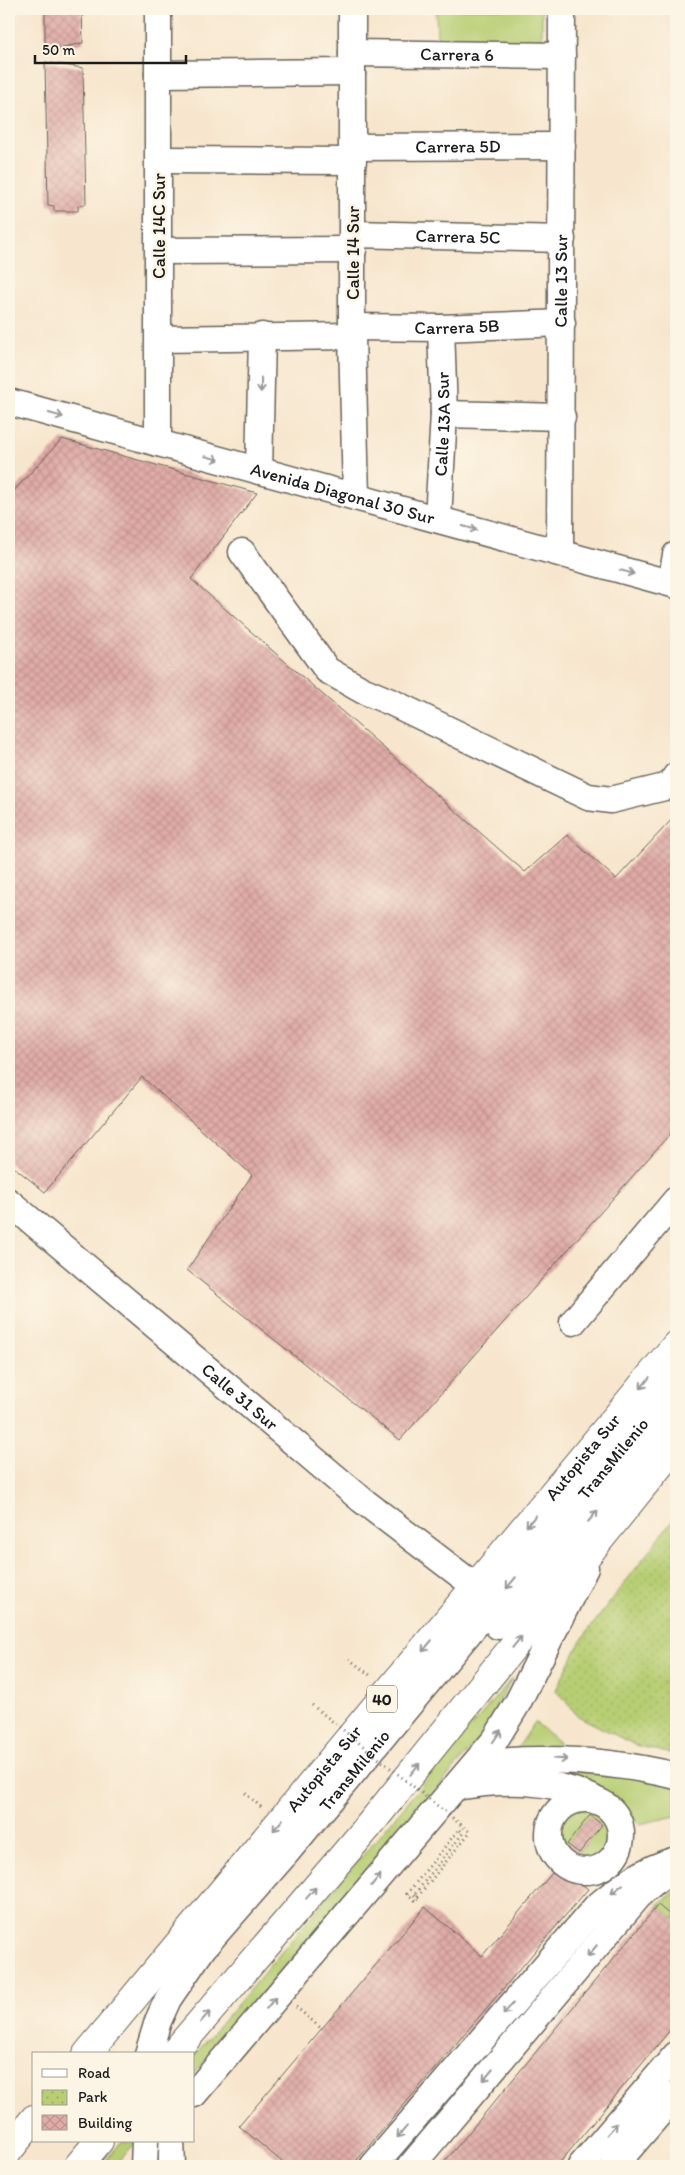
<svg xmlns="http://www.w3.org/2000/svg" width="685" height="2175" font-family="Itim,sans-serif">
<defs>
<pattern id="park-dots" width="8" height="8" patternUnits="userSpaceOnUse" patternTransform="scale(1.25)"><rect width="8" height="8" fill="#b7ce73"/><path d="M2 2h.1M6 6h.1" fill="none" stroke="#9db063" stroke-width="1.8" stroke-linecap="round"/></pattern>
<pattern id="building-cross-hatch" width="8" height="8" patternUnits="userSpaceOnUse" patternTransform="scale(1.25)"><rect width="8" height="8" fill="#e0aca7"/><path d="M0 0l8 8M0 8l8-8" fill="none" stroke="#c0938f"/></pattern>
</defs>
<rect width="100%" height="100%" fill="#fcf5e5"/>
<filter id="ink" filterUnits="userSpaceOnUse"><feTurbulence type="fractalNoise" baseFrequency=".02" numOctaves="2"/><feDisplacementMap in="SourceGraphic" scale="10" xChannelSelector="R" yChannelSelector="G"/><feConvolveMatrix kernelMatrix="1 2 1 2 8 2 1 2 1" color-interpolation-filters="sRGB"/></filter>
<filter id="wash" filterUnits="userSpaceOnUse"><feTurbulence type="fractalNoise" baseFrequency=".0096" numOctaves="4" result="noise"/><feDisplacementMap in="SourceGraphic" scale="20" xChannelSelector="R" yChannelSelector="G"/><feGaussianBlur stdDeviation="1.12" result="paint"/><feColorMatrix in="noise" values="0 0 0 0 0 0 0 0 0 0 0 0 0 0 0 0 0 1.4 0 .05"/><feComposite in="paint" operator="in"/></filter>
<g filter="url(#wash)">
<rect width="100%" height="100%" fill="#f7e6cd"/>
<g fill="#b7ce73" stroke="#6a7548" fill-rule="evenodd">
<path d="M436,9H542V45L437,42Z"/>
<path d="M512,1678L481,1737L194,2074V2056Z"/>
<path d="M535,1722L568,1750L515,1752Z"/>
<path d="M541,1772H615L676,1786V1816L639,1824L626,1807L600,1786Z"/>
<path d="M589,1807C632,1819 609,1874 575,1859C568,1855 562,1850 560,1842C554,1822 571,1808 589,1807ZM589,1816L601,1825L579,1853L567,1844Z"/>
<path d="M676,1891V1920L658,1905Z"/>
<path d="M122,2141H137L115,2166H101Z"/>
</g>
<path fill="url(#park-dots)" stroke="#6a7548" d="M676,1516V1755L635,1745L578,1716L556,1690L581,1640Z"/>
<g id="blocks">
<g fill="url(#building-cross-hatch)">
<path d="M45,9H82L83,43L45,51Z"/>
<path d="M45,62L83,68L86,204L78,206V211H54V206L48,205Z"/>
<path d="M62,439L257,493L191,579L525,872L567,835L616,879L676,815V1127L400,1440L187,1270L252,1175L142,1077L45,1192L9,1163V496Z"/>
<path d="M590,1815L602,1825L579,1853L567,1844Z"/>
<path d="M558,1866L588,1889L352,2166H287L239,2126L425,1907L482,1956Z"/>
<path d="M658,1905L676,1920V2023L557,2166H441Z"/>
</g>
</g>
</g>
<g filter="url(#ink)">
<use href="#blocks" fill-opacity="0" stroke="#69635a" stroke-width="1"/>
<g fill="none" stroke-linecap="round" stroke-linejoin="round">
<g stroke="#69635a" stroke-width="29">
<g id="minor">
<path d="M158,9V443"/>
<path d="M352,9V336L356,497"/>
<path id="s1" d="M352,53L562,56"/>
<path d="M158,74L352,72"/>
<path id="s2" d="M353,147L562,146"/>
<path d="M159,160L353,161"/>
<path id="s3" d="M353,234L562,239"/>
<path d="M159,251L353,250"/>
<path id="s4" d="M352,327L441,328L562,323"/>
<path d="M159,339L352,336"/>
<path id="s5" d="M9,402L676,585"/>
<path d="M444,414L562,417"/>
<path d="M259,471L262,336"/>
<path id="s6" d="M438,519L444,414L441,328"/>
<path d="M242,552L327,670L362,690L393,703L588,797L611,800L669,786L676,776"/>
<path id="s7" d="M560,553L562,9"/>
<path d="M671,583L676,555"/>
<path id="s8" d="M9,1202L362,1500L476,1587"/>
<path d="M573,1322L676,1200"/>
<path d="M498,1626L676,1418"/>
<path d="M476,1764C544,1756 610,1760 676,1776"/>
<path d="M455,1787C502,1779 548,1778 592,1798"/>
<circle cx="585" cy="1835" r="36"/>
<path id="s9" d="M148,2054L158,2021L168,1999L203,1948L287,1852L676,1383"/>
<path d="M194,2094L495,1740L517,1704L585,1568"/>
<path d="M171,2141L172,2166"/>
<path d="M373,2166L596,1907C621,1886 644,1869 676,1860"/>
<path d="M411,2166L642,1892L664,1874"/>
<path d="M581,2166L676,2055"/>
<path d="M614,2166L676,2094"/>
</g>
</g>
<g stroke="#69635a" stroke-width="30">
<g id="highway">
<path id="s10" d="M87,2054L676,1345"/>
<path d="M173,2054L367,1828L676,1445"/>
<path d="M9,2150L34,2119"/>
<path d="M78,2166L99,2141"/>
</g>
</g>
<g stroke="#69635a" stroke-width="3" stroke-dasharray="1 4" stroke-linecap="butt">
<path d="M349,1659L371,1676"/>
<path d="M245,1793L261,1807"/>
<path d="M414,1895L420,1900"/>
<path d="M296,2007L322,2029"/>
</g>
<use href="#minor" stroke="#fff" stroke-width="26"/>
<use href="#highway" stroke="#fff" stroke-width="28"/>
<g stroke="#69635a" stroke-width="29" stroke-linecap="butt">
<path id="minor-bridge" d="M144,2166L145,2141"/>
</g>
<path stroke="#69635a" stroke-width="3" stroke-dasharray="1 4" stroke-linecap="butt" d="M312,1705L470,1832L415,1900L407,1894L459,1829L463,1833L414,1895"/>
<use href="#minor-bridge" stroke="#fff" stroke-width="26"/>
</g>
<defs><path id="oneway-shaft" d="M-6 0H5M1.5-3L5.5 0L1.5 3" fill="none" stroke-width="1.6" stroke-linecap="round" stroke-linejoin="round" transform="scale(1.25)"/></defs>
<g stroke="#999">
<use href="#oneway-shaft" transform="translate(261 385) rotate(91)"/>
<use href="#oneway-shaft" transform="translate(56 415) rotate(15)"/>
<use href="#oneway-shaft" transform="translate(212 458) rotate(15)"/>
<use href="#oneway-shaft" transform="translate(470 528) rotate(15)"/>
<use href="#oneway-shaft" transform="translate(627 572) rotate(15)"/>
<use href="#oneway-shaft" transform="translate(645 1383) rotate(129)"/>
<use href="#oneway-shaft" transform="translate(593 1516) rotate(-50)"/>
<use href="#oneway-shaft" transform="translate(531 1521) rotate(130)"/>
<use href="#oneway-shaft" transform="translate(511 1583) rotate(130)"/>
<use href="#oneway-shaft" transform="translate(517 1642) rotate(-51)"/>
<use href="#oneway-shaft" transform="translate(427 1646) rotate(130)"/>
<use href="#oneway-shaft" transform="translate(497 1736) rotate(-56)"/>
<use href="#oneway-shaft" transform="translate(560 1759) rotate(3)"/>
<use href="#oneway-shaft" transform="translate(415 1769) rotate(-51)"/>
<use href="#oneway-shaft" transform="translate(278 1825) rotate(130)"/>
<use href="#oneway-shaft" transform="translate(376 1880) rotate(-50)"/>
<use href="#oneway-shaft" transform="translate(617 1889) rotate(142)"/>
<use href="#oneway-shaft" transform="translate(311 1893) rotate(-49)"/>
<use href="#oneway-shaft" transform="translate(592 1951) rotate(130)"/>
<use href="#oneway-shaft" transform="translate(271 2003) rotate(-50)"/>
<use href="#oneway-shaft" transform="translate(508 2009) rotate(131)"/>
<use href="#oneway-shaft" transform="translate(205 2017) rotate(-49)"/>
<use href="#oneway-shaft" transform="translate(488 2075) rotate(130)"/>
<use href="#oneway-shaft" transform="translate(612 2129) rotate(-49)"/>
<use href="#oneway-shaft" transform="translate(402 2132) rotate(131)"/>
</g>
</g>
<g text-anchor="middle" stroke-width="5" stroke-linejoin="round" paint-order="stroke">
<rect fill="#fcf5e5" stroke="#5f5d58" stroke-width="1" x="367" y="1685.5" width="30" height="27" rx="4"/>
<g font-size="16" font-weight="bold" fill="#1c1c1c">
<text x="382" y="1705">40</text>
</g>
<g font-size="18" fill="#1c1c1c" stroke="#fcf5e5">
<text dy="6" stroke="none"><textPath href="#s1" startOffset="105">Carrera 6</textPath></text>
<text dy="6" stroke="none"><textPath href="#s2" startOffset="105">Carrera 5D</textPath></text>
<text transform="translate(159 226) rotate(-90)" y="6">Calle 14C Sur</text>
<text dy="6" stroke="none"><textPath href="#s3" startOffset="105">Carrera 5C</textPath></text>
<text transform="translate(353 253) rotate(-90)" y="6">Calle 14 Sur</text>
<text dy="6" stroke="none"><textPath href="#s7" startOffset="272">Calle 13 Sur</textPath></text>
<text dy="6" stroke="none"><textPath href="#s4" startOffset="105">Carrera 5B</textPath></text>
<text dy="6" stroke="none"><textPath href="#s6" startOffset="95">Calle 13A Sur</textPath></text>
<text dy="6" stroke="none"><textPath href="#s5" startOffset="346">Avenida Diagonal 30 Sur</textPath></text>
<text dy="6" stroke="none"><textPath href="#s8" startOffset="302">Calle 31 Sur</textPath></text>
<text dy="6" stroke="none"><textPath href="#s10" startOffset="776">Autopista Sur</textPath></text>
<text dy="6" stroke="none"><textPath href="#s9" startOffset="759">TransMilenio</textPath></text>
<text dy="6" stroke="none"><textPath href="#s10" startOffset="371">Autopista Sur</textPath></text>
<text dy="6" stroke="none"><textPath href="#s9" startOffset="354">TransMilenio</textPath></text>
</g>
</g>
<rect width="685" height="2175" fill="none" stroke="#fcf5e5" stroke-width="30"/>
<rect x="32" y="2052" width="162" height="90" fill="#fcf5e5" stroke="#a29e95"/>
<rect x="42" y="2069" width="25" height="8" fill="#ffffff" stroke="#a29e95"/>
<text x="78" y="2078" font-size="15" fill="#1c1c1c">Road</text>
<rect x="42" y="2090" width="25" height="15" fill="url(#park-dots)" stroke="#a29e95"/>
<text x="78" y="2102" font-size="15" fill="#1c1c1c">Park</text>
<rect x="42" y="2115" width="25" height="15" fill="url(#building-cross-hatch)" stroke="#a29e95"/>
<text x="78" y="2128" font-size="15" fill="#1c1c1c">Building</text>
<path d="M35 55v8h151v-8" fill="none" stroke="#1c1c1c" stroke-width="2.5"/>
<text x="42" y="55" font-size="15" fill="#1c1c1c" stroke="#fcf5e5" stroke-width="4" paint-order="stroke">50 m</text>
</svg>
